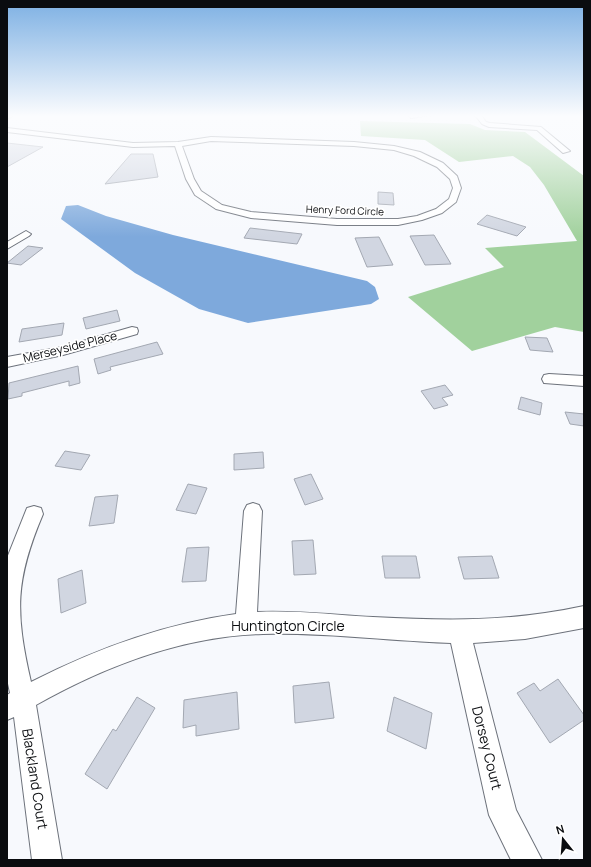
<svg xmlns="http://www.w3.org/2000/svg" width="591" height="867" font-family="Manrope,sans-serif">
<rect width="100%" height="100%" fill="#f7f9fd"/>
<path fill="#a1d19d" d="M360,121L470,124L485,130L525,132L584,176V332L555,327L472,351L408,297L504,267L485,248L577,241L544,185L530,167L513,156L459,162L425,140L361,136Z"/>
<path fill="#7ea9dc" d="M78,205L106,216L173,235L367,281L375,287L379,299L371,304L248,323L199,309L135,273L61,219L66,206Z"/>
<g fill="#d1d6e1" stroke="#a3a8b2">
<path d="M7,143L43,147L7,167Z"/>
<path d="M131,154H153L158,177L105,184Z"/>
<path d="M378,192L393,193L394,205L378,204Z"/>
<path d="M487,215L526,227L517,236L477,224Z"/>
<path d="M250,228L302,234L297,244L244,238Z"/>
<path d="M434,235L451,264L425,265L410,236Z"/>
<path d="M379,237L393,265L367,267L355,238Z"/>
<path d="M28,246L43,248L21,265L7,263Z"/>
<path d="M117,310L120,321L86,329L83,318Z"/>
<path d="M64,323L62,335L19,342L22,329Z"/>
<path d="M525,337L547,338L553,352L530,350Z"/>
<path d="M157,342L163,354L110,367L111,370L98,374L94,359Z"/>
<path d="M78,366L80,383L69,386V381L22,393V396L8,399L9,383Z"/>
<path d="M445,385L453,395L442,398L448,405L434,409L421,391Z"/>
<path d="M521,397L542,403L540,415L518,409Z"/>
<path d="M565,412L584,414V426L570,424Z"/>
<path d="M65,451L90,455L81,470L55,466Z"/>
<path d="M263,452L264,468L234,470V454Z"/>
<path d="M311,474L323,499L305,505L294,479Z"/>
<path d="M188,484L207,488L196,514L176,510Z"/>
<path d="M118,495L114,523L89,526L95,497Z"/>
<path d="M313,540L316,574L294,575L292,541Z"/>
<path d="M209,547L206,581L182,582L187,548Z"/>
<path d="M382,556H416L420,578H385Z"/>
<path d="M492,556L499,578L464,579L458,557Z"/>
<path d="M82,570L86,603L61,613L58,579Z"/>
<path d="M558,679L584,715V720L550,743L517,693L534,683L540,691Z"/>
<path d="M329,682L334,718L295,723L293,686Z"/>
<path d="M237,692L239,729L196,736V725L183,728L184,700Z"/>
<path d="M137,697L155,708L107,789L85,774L113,729L116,731Z"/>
<path d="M394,697L432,713L426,749L387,731Z"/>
</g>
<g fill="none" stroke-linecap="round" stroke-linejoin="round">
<g stroke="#6d727b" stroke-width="2">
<g id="minor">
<path d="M408,115H431L411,118Z"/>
<path d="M475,115H481L486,122L490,123L541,127L570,151L563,153L537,130L489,127L482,124Z"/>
<path d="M7,128L133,143L178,142L211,137L354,142L394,146L420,152L443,163L457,176L461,188L456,202L442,213L422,220L398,225H337L251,218L216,209L195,195L186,179L175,146L133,147L7,132ZM211,141L354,146L394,150L414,156L437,167L450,179L453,188L449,199L436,209L417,216L398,219H337L251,212L222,205L201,191L194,179L182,146Z"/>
<path d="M26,231L31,234L29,236L7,249V242Z"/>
<path d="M132,327L137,328L138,331L137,334L63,355L7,367V357L62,347Z"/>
<path d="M549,374L584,376V386L544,383L542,379L544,375Z"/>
<path d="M253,503L259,505L262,511L257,612C296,610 334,615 373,617C449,621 509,622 584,606V628L525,639L473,643L516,810L542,860H511L489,815L451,643C388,641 325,632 263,634C183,636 105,666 36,705L62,860H32L14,717L7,720V695L10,693L7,679V558L27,508L34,506L41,508L43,514C15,580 15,612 31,682C96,649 163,624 236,614L244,511L247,505Z"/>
</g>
</g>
<g stroke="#6d727b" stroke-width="2">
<path id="tertiary" d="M7,115H14L7,119Z"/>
</g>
<use href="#minor" fill="#fff" fill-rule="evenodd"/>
<use href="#tertiary" fill="#fff" fill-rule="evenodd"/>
</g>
<linearGradient id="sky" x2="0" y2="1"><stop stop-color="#7db0e3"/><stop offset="0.49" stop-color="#fbfcfe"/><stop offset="1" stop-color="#fbfcfe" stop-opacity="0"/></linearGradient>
<rect width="591" height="237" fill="url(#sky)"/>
<g text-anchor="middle" stroke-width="3.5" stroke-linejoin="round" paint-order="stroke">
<g font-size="10" fill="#0a0c0f" stroke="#fff">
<text transform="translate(345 210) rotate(2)" y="4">Henry Ford Circle</text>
</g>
<g font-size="12" fill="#0a0c0f" stroke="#fff">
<text transform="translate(70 347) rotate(-14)" y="4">Merseyside Place</text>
</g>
<g font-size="14" fill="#0a0c0f" stroke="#fff">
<text x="288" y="631">Huntington Circle</text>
<text transform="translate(487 748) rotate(76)" y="5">Dorsey Court</text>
<text transform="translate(35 779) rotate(81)" y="5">Blackland Court</text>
</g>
</g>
<rect width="591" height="867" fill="none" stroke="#0a0c0f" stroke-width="16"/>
<g transform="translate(563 839) rotate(343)" stroke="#ffffff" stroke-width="3" paint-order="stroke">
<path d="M0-3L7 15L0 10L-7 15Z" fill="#0a0c0f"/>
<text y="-6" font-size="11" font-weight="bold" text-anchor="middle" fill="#0a0c0f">N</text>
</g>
</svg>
